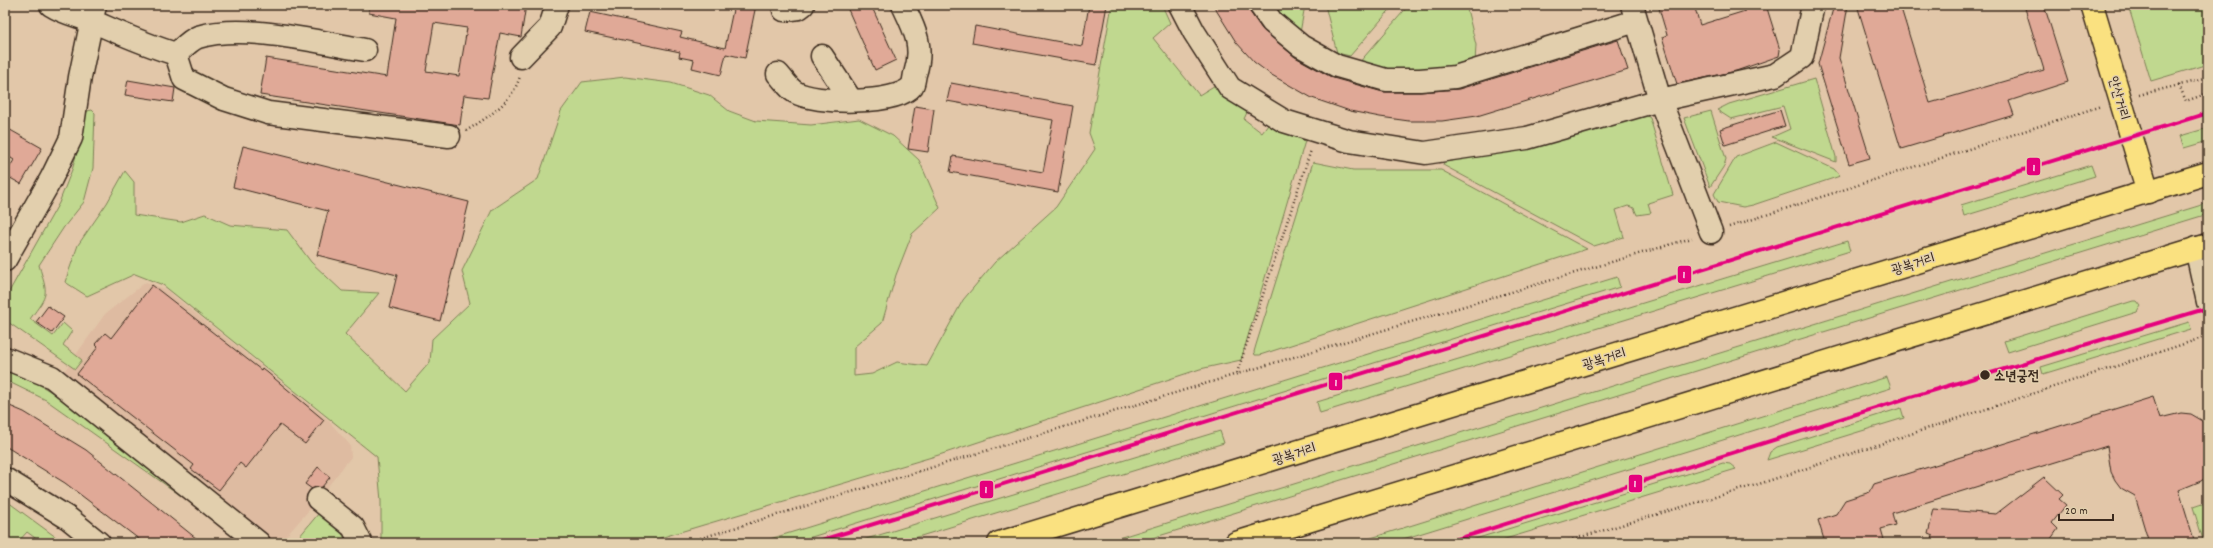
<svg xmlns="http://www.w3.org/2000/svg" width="2213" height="548" font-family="Dekko,'Poor Story',sans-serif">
<rect width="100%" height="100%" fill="#e2c7a9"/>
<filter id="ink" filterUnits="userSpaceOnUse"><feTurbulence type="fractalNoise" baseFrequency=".025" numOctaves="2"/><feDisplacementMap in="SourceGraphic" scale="8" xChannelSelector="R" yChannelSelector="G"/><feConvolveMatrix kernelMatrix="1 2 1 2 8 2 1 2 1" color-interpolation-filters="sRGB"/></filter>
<g filter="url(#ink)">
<path fill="#debba1" d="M146,282L165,289L325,417L350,445L351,457L310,509L280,543H274L208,491L63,373L105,314Z"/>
<g fill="#c0d88f" stroke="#7e8156">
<path d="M1112,5H1162L1170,23L1153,38L1199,95L1217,84L1249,108L1244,119L1262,133L1268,125L1305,141L1241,360L1200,369L942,454L643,543H381V501L377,457L163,285L135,274L87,296L65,282L78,245L107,203L125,171L134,182V215L181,222L205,214L230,225L287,230L311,262L342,291L379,293L345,334L405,391L430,362L432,339L470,303L462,271L492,210L538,179L561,111L582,82L625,77L671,83L709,95L729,111L756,121L811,125L859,119L893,136L919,160L940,208L912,234L896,275L882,323L854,347V376L872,374L897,362L927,366L963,300L995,262L1056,207L1095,149L1089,133Z"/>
<path d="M1269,5H1305L1300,33Z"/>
<path d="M1325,5H1394L1350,56L1337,53Z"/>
<path d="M1409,5H1466L1476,45L1475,63C1433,73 1400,73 1358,64Z"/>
<path d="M2128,5H2208V64L2151,81Z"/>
<path d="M1814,79L1836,157V162L1772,137L1790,129L1783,106L1731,119L1717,110L1729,104Z"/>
<path d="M92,110L95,113L93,168L84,202L64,227L39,265C48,296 49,293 30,319L53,336L63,323L72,331L63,345L82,360L75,369L5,320V299L59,203L73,167L87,111Z"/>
<path d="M1640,111L1650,118L1673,195L1648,203L1651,213L1637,215L1634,208L1628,206L1616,210L1624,237L1594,246L1443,165L1445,158Z"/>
<path d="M1711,111L1726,159L1724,166L1710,187L1684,118Z"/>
<path d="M2208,128V141L2184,148L2180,136Z"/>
<path d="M1776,142L1834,169L1840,176L1753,205L1743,207L1718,202L1714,194L1736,157Z"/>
<path d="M1313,162L1353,170H1441L1587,249L1260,355H1255L1254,352L1256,345Z"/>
<path d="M2091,165L2095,176L1964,216L1961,205Z"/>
<path d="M2208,203V214L1136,543H1102Z"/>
<path d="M1847,241L1850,251L1320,413L1317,402Z"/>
<path d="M1617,277L1620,287L792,543H757Z"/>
<path d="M2133,301H2137L2141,306L2137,312L2008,352L2004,341Z"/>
<path d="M2189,322L2191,329L2043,374L2041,367Z"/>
<path d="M5,368L35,382L58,396L194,505L46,400L5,380Z"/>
<path d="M1887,377L1891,388L1390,543H1355Z"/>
<path d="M1901,408L1904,418L1767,460L1770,452L1777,447Z"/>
<path d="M1220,431L1224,443L898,543H853Z"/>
<path d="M1723,463L1730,464L1736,469L1492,543H1462Z"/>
<path d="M5,501L8,502L64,543H42L27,532L17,543H5Z"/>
<path d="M2208,502V543H2204L2193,507Z"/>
<path d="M319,513L339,529L348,543H294Z"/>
</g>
<g fill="#e0a997" stroke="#3b2a1e" fill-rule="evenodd">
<path d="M369,5H526L521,37L500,33L488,98L464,95L460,125L260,95L266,58L387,77L396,18L369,13ZM434,23L467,28L459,76L426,71Z"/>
<path d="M734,5H756L745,58L726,54L721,75L692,68L694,60L679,57L680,52L585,32L590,12L682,32L680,37L725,48Z"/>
<path d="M846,5H871L896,60L875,70Z"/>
<path d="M1089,5H1107L1096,65L972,43L975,26L1082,46Z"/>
<path d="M1213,5H1248L1250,12L1262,29L1295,57L1333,78L1383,92H1420L1459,89L1618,40L1628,70L1477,116L1442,121H1409L1380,117L1350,111L1312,98L1270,74L1254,62L1236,42Z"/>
<path d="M1658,5H1694L1700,25L1745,11L1744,5H1766L1780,50L1779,56L1736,71L1677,84L1662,37L1667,35Z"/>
<path d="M1834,5H1848L1839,58L1870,158L1849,164L1818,64Z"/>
<path d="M1857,5H1900L1930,103L2044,70L2024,5H2044L2068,82L2009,101L2014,115L1901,149Z"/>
<path d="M128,80L175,88L173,102L125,95Z"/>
<path d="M951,83L1073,106L1058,192L950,172L953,156L1043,172L1053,120L947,101Z"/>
<path d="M915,106L934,109L928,152L908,149Z"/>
<path d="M1780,110L1785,126L1725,145L1720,129Z"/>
<path d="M5,127L42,148L21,184L5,175L14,160L5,154Z"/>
<path d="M243,146L469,202L440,321L389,308L397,275L317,255L328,211L233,187Z"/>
<path d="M152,285L261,370L262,368L324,420L305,444L280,425L246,468L240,463L219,490L191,469L194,465L77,374L98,347L95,344L105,333L111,338Z"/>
<path d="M48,306L64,317L52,333L36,322Z"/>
<path d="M2153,397L2160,418L2181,413L2191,414L2208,424V476L2201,481L2179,490L2195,543H2149L2135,496L2121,488L2115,480L2111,472L2107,446L1892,513L1895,525L1881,529L1885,543H1825L1818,520L1836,514L1845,500L1870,492L1874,484Z"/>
<path d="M5,404L24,412L86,450L202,543H144L65,483L5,446Z"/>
<path d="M318,467L330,477L322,487L312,489L305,484Z"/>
<path d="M2044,477L2063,495L2059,499L2066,505L2052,523L2058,529L2048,543H1931L1933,536L1928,534L1934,509L1996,514Z"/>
</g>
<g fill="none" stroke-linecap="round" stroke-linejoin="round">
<g stroke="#3b2a1e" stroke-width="25">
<g id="minor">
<path d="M51,5C65,14 79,16 94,22C122,34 146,45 176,54C182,49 190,40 198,37C243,23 318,42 365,50"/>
<path d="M1180,5L1194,32L1230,88L1284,121L1349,141L1425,153L1527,138L1660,100L1711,232"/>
<path d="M1260,5L1272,22L1301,46L1337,66L1386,80H1420L1455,77L1636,21"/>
<path d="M1632,5L1660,100L1775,75L1802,57L1813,5"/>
<path d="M784,10L799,8L803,5"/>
<path d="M176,54L184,79L224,99L268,113L449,136"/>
<path d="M822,56L851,100"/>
<path d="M521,57L550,27L557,5"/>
<path d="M778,74C783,79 789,89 795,92C814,104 897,105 912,86C914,83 914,78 915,74C924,47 915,30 903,5"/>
<path d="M2196,248L2208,302"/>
<path d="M5,260L51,179L71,138L80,77L95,5"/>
<path d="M5,358L52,377L259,543"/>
<path d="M5,479L68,518L99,543"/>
<path d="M318,499L353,527L361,543"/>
</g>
</g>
<g stroke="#3b2a1e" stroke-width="25">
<path id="major" d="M2092,5L2148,192"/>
</g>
<g stroke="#3b2a1e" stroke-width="25">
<g id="highway">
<path d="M999,543L2208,173"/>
<path d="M1236,543L2208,245"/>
</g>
</g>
<g stroke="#3b2a1e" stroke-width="2.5" stroke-dasharray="1 3" stroke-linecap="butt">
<path d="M2179,85L2186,101L2206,94"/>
<path d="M2139,95L2208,78"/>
<path d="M466,131C488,117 513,102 520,76"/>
<path d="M1729,227L2101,106"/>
<path d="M1237,373L1311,150"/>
<path d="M685,543L1237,374L1692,238"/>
<path d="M1561,543L1759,484L2208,336"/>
</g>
<use href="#minor" stroke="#e2cfad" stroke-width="22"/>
<use href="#major" stroke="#fae180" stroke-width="22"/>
<use href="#highway" stroke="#fae180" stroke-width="22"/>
<g stroke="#e2cfad" stroke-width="7">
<g id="tram-1">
<path d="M812,543L2208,113"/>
<path d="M1445,543L1904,399L2208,308"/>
</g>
</g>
<use href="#tram-1" stroke="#e5007d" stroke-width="4"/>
</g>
</g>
<circle fill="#3b2a1e" stroke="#e2cfad" stroke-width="1.5" cx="1985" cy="375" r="5.5"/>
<g text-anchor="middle" stroke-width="3" stroke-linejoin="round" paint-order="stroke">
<g font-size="14" fill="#3b2a1e" stroke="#e2cfad">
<text transform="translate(2120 98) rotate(74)" y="5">안산거리</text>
<text transform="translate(1913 263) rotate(-17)" y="5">광복거리</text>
<text transform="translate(1604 358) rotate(-17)" y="5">광복거리</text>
<text transform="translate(1294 453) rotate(-17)" y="5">광복거리</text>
</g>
<g font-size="14" font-weight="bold" fill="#3b2a1e" stroke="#e2cfad" text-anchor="start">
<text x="1994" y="380">소년궁전</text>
</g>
</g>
<g stroke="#e2cfad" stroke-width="1.5">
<rect x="2026" y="157" width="15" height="19" rx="4" fill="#e5007d"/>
<rect x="1677" y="265" width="15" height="19" rx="4" fill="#e5007d"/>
<rect x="1328" y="372" width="15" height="19" rx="4" fill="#e5007d"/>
<rect x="1628" y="474" width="15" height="19" rx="4" fill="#e5007d"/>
<rect x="979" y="480" width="15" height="19" rx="4" fill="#e5007d"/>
</g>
<g font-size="11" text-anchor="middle" font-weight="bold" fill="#fff">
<text x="2034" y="171">1</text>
<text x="1684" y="278">1</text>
<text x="1336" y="386">1</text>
<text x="1635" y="487">1</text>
<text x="986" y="493">1</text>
</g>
<rect width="2213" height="548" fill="none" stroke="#e2cfad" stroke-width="20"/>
<rect x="10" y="10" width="2193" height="528" fill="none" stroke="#3b2a1e" stroke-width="1.5" filter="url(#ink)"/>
<path d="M2059 514v6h54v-6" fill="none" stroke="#3b2a1e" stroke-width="2"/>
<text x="2065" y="514" font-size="12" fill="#3b2a1e" stroke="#e2cfad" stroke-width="3" paint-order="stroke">20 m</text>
</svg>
